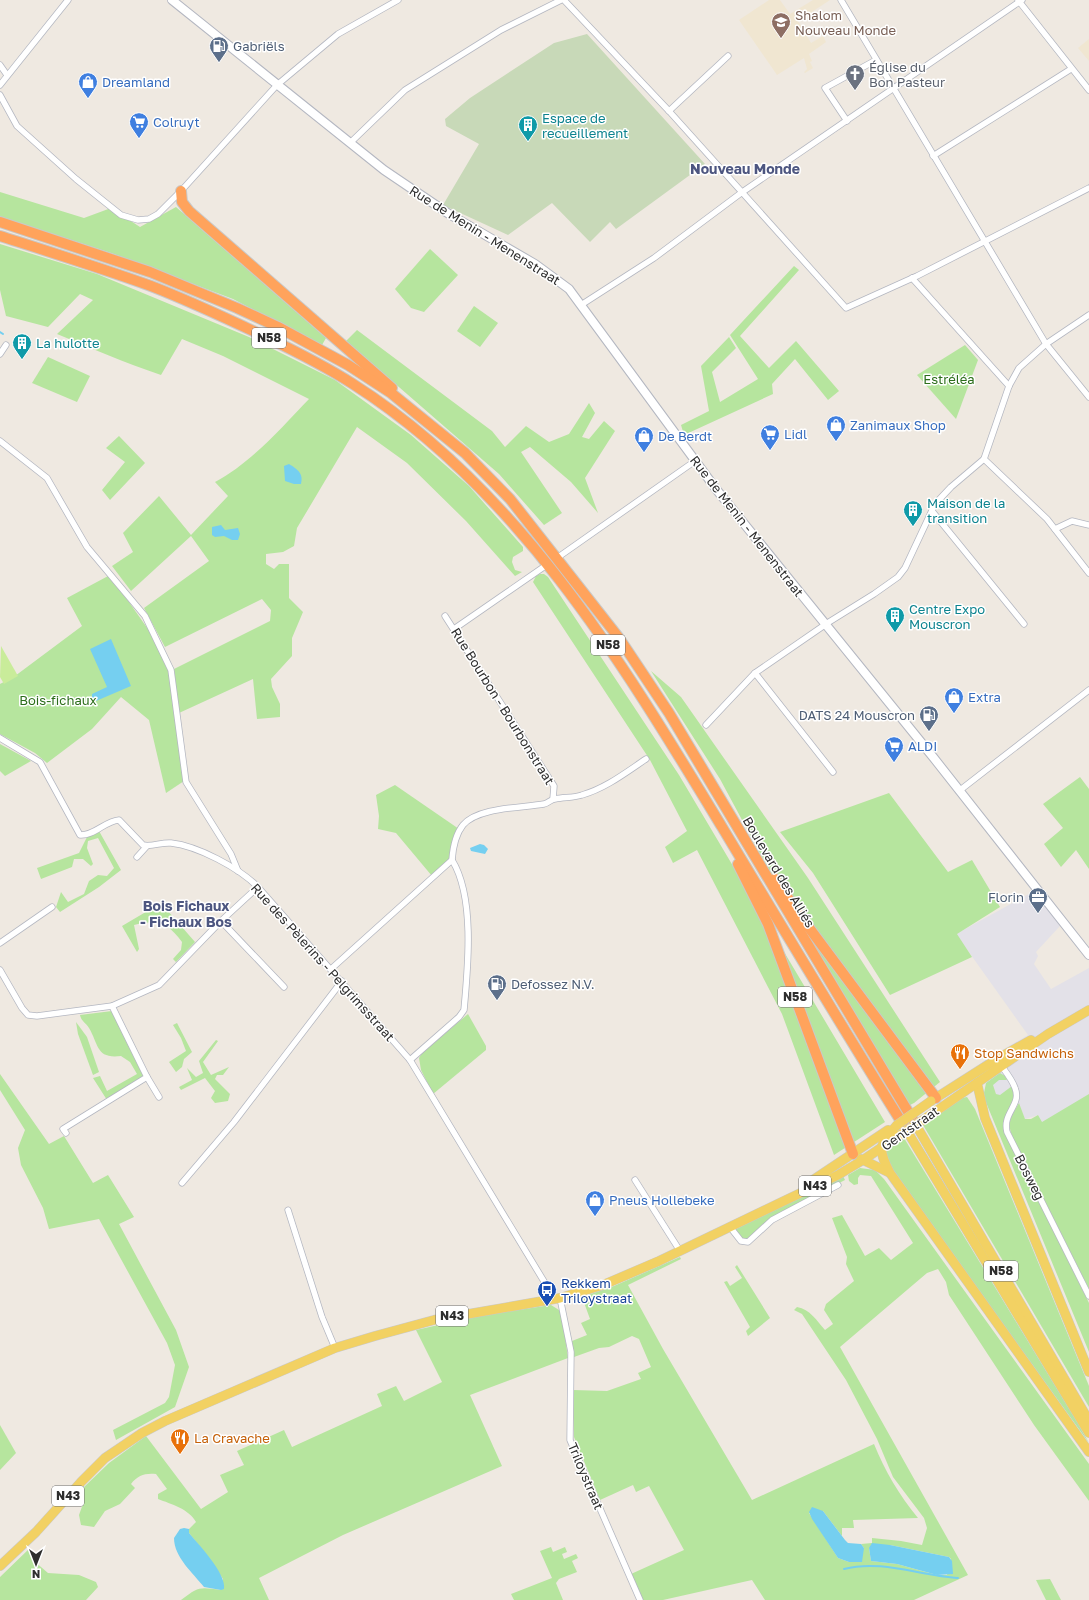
<svg xmlns="http://www.w3.org/2000/svg" width="1089" height="1600" font-family="'Golos Text',sans-serif">
<rect width="100%" height="100%" fill="#efe9e1"/>
<path fill="#e3e1e8" d="M1038,889L1060,926L1036,952L1038,956L1034,964L1051,989L1089,968V1095L1042,1124L1038,1115L1025,1119L1019,1104L1005,1114L982,1062L1028,1035L956,934Z"/>
<g fill="#f0e6d1">
<path d="M769,0H780L790,14L813,0H830L798,21L811,43L823,36L826,42L809,54L812,61L810,62L813,68L805,73L804,72L807,69L804,58L777,75L739,20Z"/>
<path d="M1089,39V61L1078,48Z"/>
</g>
<g fill="#b6e59e" fill-rule="evenodd">
<path d="M0,192L84,218L111,208L140,227L176,207L326,338L322,345L233,299L111,253L0,217Z"/>
<path d="M0,244L97,274L249,337L335,380L411,435L469,486L523,547V551L513,557L512,562L515,570L522,572L515,576L466,521L407,463L357,427L297,528L294,546L283,552L266,554V564L274,569L279,564H289V598L303,612L292,638V656L271,679L272,687L280,704V717L257,719L253,679L179,713L174,669L270,621L271,610L262,599L165,647L144,608L209,561L191,536L131,591L112,566L133,552L123,533L159,496L191,535L228,496L215,482C251,463 281,428 309,399L223,356L182,339L161,375C125,363 91,348 57,334L93,300L80,294L48,327L6,316L0,290Z"/>
<path d="M430,249L458,275L424,312L411,308L395,289Z"/>
<path d="M794,266L799,270L740,336L769,368L796,341L839,391L828,400L795,359L772,384L773,394L684,435L681,425L709,411L701,366L729,337L736,348L712,372L720,402L758,379L730,335Z"/>
<path d="M474,306L498,323L480,347L457,331Z"/>
<path d="M357,330L492,431L505,447L526,426L549,442L569,434L589,403L595,413L582,437L589,439L604,421L615,431L585,478L598,513L571,482L530,447L521,452L562,513L544,525L499,474L346,341Z"/>
<path d="M965,345L978,360L956,419L917,375Z"/>
<path d="M48,357L90,376L77,402L32,383Z"/>
<path d="M119,436L145,463L110,500L102,490L125,462L106,448Z"/>
<path d="M540,574H544L548,577L679,775L885,1122L834,1155L782,1014L697,850L673,863L665,847L687,831L650,760L533,582L536,576Z"/>
<path d="M110,575L150,632L169,670L184,781L166,793L149,720L121,697L92,729L47,763L35,753L0,734V684L15,676L82,626L67,598Z"/>
<path d="M651,671L681,697L808,878L940,1082L914,1103L906,1107L832,987L720,779Z"/>
<path d="M0,744L31,761L5,776L0,771Z"/>
<path d="M1080,777L1089,789V869L1076,850L1061,867L1044,844L1063,828L1043,804Z"/>
<path d="M395,785L459,829L448,861L432,876L396,833L378,829L379,816L376,795Z"/>
<path d="M889,793L948,872L972,860L1000,907L957,934L972,957L890,995L813,873L780,832Z"/>
<path d="M99,831L121,870L99,887L60,912L56,907L61,892L68,902L84,894L89,881L98,875L107,876L114,868L98,838L88,841L87,848L93,864L91,866L83,859H74L72,867L41,879L37,868L79,853L87,837Z"/>
<path d="M161,903L195,942L176,962L173,959L181,950L182,942C167,922 158,919 134,925L139,949L137,952L122,926Z"/>
<path d="M112,1011L144,1077L107,1100L93,1078L100,1076L107,1091L137,1074L130,1062L121,1056C96,1059 99,1045 89,1028C86,1023 81,1021 80,1015Z"/>
<path d="M468,1014L486,1046V1050L433,1094L421,1070L419,1058L422,1053Z"/>
<path d="M76,1022L87,1037L99,1072L93,1075L78,1034Z"/>
<path d="M177,1023L192,1052L184,1059L182,1067L176,1072L169,1062L186,1051L181,1038L173,1025Z"/>
<path d="M216,1040L218,1041L203,1062L211,1075L229,1067L223,1075H217L215,1079L230,1094L228,1101L215,1103L211,1098L215,1091L205,1078L181,1090L179,1087L192,1080L187,1068L196,1077L203,1073L199,1061Z"/>
<path d="M1000,1073L1005,1076L1007,1080H999L993,1085L996,1094L1000,1095L1012,1086L1015,1097C1010,1110 1000,1118 1005,1133L1089,1303V1352L985,1100L984,1093L986,1083Z"/>
<path d="M0,1074L49,1144L64,1136L93,1183L108,1175L134,1217L119,1224L176,1330L189,1367L175,1407L116,1440L113,1430L165,1403L169,1397L175,1365L167,1343L99,1219L49,1229L43,1208L21,1165L18,1148L25,1130L0,1090Z"/>
<path d="M1089,1094V1289L1015,1142C1006,1124 1009,1120 1019,1103L1025,1119H1031L1038,1115L1042,1122Z"/>
<path d="M967,1097L975,1109L1089,1386V1407L923,1125L962,1098Z"/>
<path d="M904,1138L1076,1420L1089,1443L891,1169L884,1155L887,1149Z"/>
<path d="M860,1168L875,1170L884,1179L1089,1464V1501L1034,1425L949,1295L946,1282L938,1269L927,1273L840,1347L968,1575L914,1600H765L752,1580L663,1600H643L631,1574L684,1550L649,1486L636,1492L633,1485L600,1500L574,1437L573,1390L607,1391L641,1379L638,1373L651,1367L639,1339L632,1336L609,1347L599,1348L574,1357L572,1341L587,1335L581,1323L590,1319L582,1297L614,1286L680,1257L681,1259L628,1285L663,1349L752,1500L874,1444C885,1471 899,1495 918,1518L853,1520L854,1528H842V1536L823,1511L809,1513L838,1558L849,1562L864,1548L861,1544L872,1543V1538L901,1541L922,1545L927,1528L924,1518L893,1477L877,1439L846,1380L802,1314L794,1310L797,1307C810,1309 817,1321 825,1330L833,1324L824,1310L826,1304L854,1281L846,1264L847,1257L832,1218L842,1215L865,1256L879,1248L891,1260L913,1243L871,1176L860,1175L858,1178V1184L854,1185L849,1181L848,1175ZM890,1545L949,1557L951,1559L947,1575H937L897,1564L871,1561L869,1548Z"/>
<path d="M843,1176L845,1180L782,1212L748,1240H743L735,1232L736,1229Z"/>
<path d="M737,1265L770,1318L748,1336L746,1331L750,1327L724,1282L727,1281L730,1286L742,1278L735,1267Z"/>
<path d="M551,1305L559,1310L562,1316L568,1358L470,1395L502,1466L343,1535L259,1578L269,1600H181C199,1586 200,1587 221,1590L223,1579L209,1558L189,1533V1529L196,1522C189,1509 171,1504 158,1499V1494L167,1489L156,1474C145,1473 138,1475 131,1484L135,1488L120,1504L105,1511L94,1527L81,1525L79,1515L84,1501L83,1488L109,1463L146,1436L201,1509L228,1492L220,1475L244,1465L237,1451L284,1430L292,1447L382,1406L377,1394L396,1386L404,1401L442,1382L416,1330L479,1316Z"/>
<path d="M0,1425L16,1453L0,1470Z"/>
<path d="M551,1547L553,1552L565,1547L567,1552L562,1554L564,1559L576,1554L578,1558L572,1561L577,1572L559,1579L556,1583L563,1600H514L511,1594L552,1578L540,1551Z"/>
<path d="M30,1548L34,1561L48,1573L79,1575L96,1582L98,1587L86,1600H0V1577Z"/>
<path d="M1050,1579L1061,1600H1046L1036,1580Z"/>
</g>
<path fill="#c8d9b8" d="M587,34L705,164L616,229L610,222L590,242L552,203L508,235L443,205L479,144L446,126L445,119L470,98L554,43Z"/>
<path fill="#c9ec9a" d="M1,646L18,676L4,684L0,677Z"/>
<g fill="#75cff0">
<path d="M289,464C297,469 304,473 301,484H294L285,481L284,466Z"/>
<path d="M221,525L225,530L238,528L240,534L238,540H232L224,536L215,537L212,535V527Z"/>
<path d="M111,639L131,686L96,701L92,699V694L107,687L90,649Z"/>
<path d="M480,844L484,845L488,849L485,854L471,851L470,848Z"/>
<path d="M812,1507L823,1511L845,1540L848,1543L861,1544L864,1548L862,1562H849L838,1558L812,1519L809,1512Z"/>
<path d="M184,1528L189,1529V1533C198,1544 227,1574 224,1589L221,1590L204,1587C193,1573 174,1557 174,1538L180,1529Z"/>
<path d="M872,1543L890,1545L949,1557L952,1561L953,1574L937,1575L897,1564L871,1561L869,1548Z"/>
</g>
<g fill="none" stroke-linecap="round" stroke-linejoin="round">
<g stroke="#75cff0" stroke-width="2">
<path d="M0,332L3,334"/>
<path d="M844,1569C882,1559 920,1576 958,1578"/>
</g>
<g stroke="#b4b7c1" stroke-width="7">
<g id="street">
<path d="M564,0L669,111L846,308L917,276L1089,188"/>
<path d="M841,0L1046,344L1089,397"/>
<path d="M1018,0L1089,90"/>
<path d="M0,65L7,75"/>
<path d="M0,85L68,0"/>
<path d="M0,95L17,126L76,179L121,215L138,220L149,219L158,214L181,191L277,85L338,34L398,0"/>
<path d="M669,111L728,56"/>
<path d="M847,121L825,88L876,60"/>
<path d="M350,143L405,90L501,30L561,0"/>
<path d="M933,156L1071,69"/>
<path d="M912,278L1009,386"/>
<path d="M581,305L654,258L741,193L1022,0"/>
<path d="M0,354L6,345"/>
<path d="M0,441L47,478L87,547L145,616L171,670L186,782L231,854L238,871"/>
<path d="M984,459L1047,519L1089,573"/>
<path d="M932,511L1024,624"/>
<path d="M1055,529L1072,521L1089,525"/>
<path d="M557,558L695,461"/>
<path d="M445,616L554,786L553,799"/>
<path d="M454,629L548,564"/>
<path d="M755,673L833,772"/>
<path d="M706,725L755,673L829,622L874,594L898,577L905,568L935,504L951,487L984,459L1009,386L1019,368L1046,344L1089,315"/>
<path d="M0,738L40,762L80,835C94,836 105,821 119,820L143,845C152,847 162,842 171,843C198,846 239,868 258,887L410,1060L548,1288L551,1300"/>
<path d="M959,791L1089,690"/>
<path d="M137,857L147,846"/>
<path d="M221,921L284,987"/>
<path d="M0,943L52,907"/>
<path d="M331,969L452,860C453,847 455,835 463,825C478,807 522,808 544,804C549,803 551,799 555,799C564,797 573,798 582,795C606,788 625,773 646,759"/>
<path d="M0,970L22,1008L28,1015L37,1016L112,1006L159,985L221,921L258,887"/>
<path d="M410,1060L459,1017L464,1010C468,967 475,897 452,860"/>
<path d="M1000,1064C1005,1071 1012,1079 1015,1088C1022,1105 1002,1113 1007,1132L1089,1296"/>
<path d="M147,1077L159,1097"/>
<path d="M66,1133L63,1129L147,1077L112,1006"/>
<path d="M635,1180L680,1251"/>
<path d="M182,1183L234,1122L342,981"/>
<path d="M288,1210L322,1317L335,1348"/>
<path d="M730,1227L741,1241L748,1242L772,1220L838,1185"/>
<path d="M560,1298L571,1352L570,1440L640,1600"/>
</g>
</g>
<g stroke="#b4b7c1" stroke-width="10">
<path id="secondary" d="M172,0L384,170L449,214L535,264L569,289L716,489L933,757L1089,955"/>
</g>
<g stroke="#c9c9c9" stroke-width="10">
<g id="primary">
<path d="M977,1083L985,1118L1089,1372"/>
<path d="M931,1101L997,1059L1031,1040"/>
<path d="M926,1118L1048,1034L1089,1010"/>
<path d="M913,1120L1089,1421"/>
<path d="M897,1125C879,1145 877,1148 890,1173L1089,1452"/>
<path d="M904,1126L1089,1433"/>
<path d="M861,1159L888,1172"/>
<path d="M807,1184L888,1130"/>
<path d="M0,1566L36,1532L81,1482L105,1458L142,1433L165,1421L335,1348L375,1336L434,1320L560,1298L603,1285L659,1261L838,1175L863,1160L900,1135"/>
</g>
</g>
<g stroke="#c9c9c9" stroke-width="12">
<g id="highway">
<path d="M181,191L182,202L189,211L392,388"/>
<path d="M0,222L150,272L237,308L278,327L348,365L391,393L465,453L510,499L619,638L669,713L913,1120"/>
<path d="M0,236C50,252 101,268 151,286C190,301 228,319 266,337C295,351 325,366 353,384C519,490 622,662 722,827C782,927 842,1027 904,1126"/>
<path d="M738,864L768,924L853,1154"/>
<path d="M775,879L798,913L936,1098"/>
</g>
</g>
<use href="#street" stroke="#fff" stroke-width="5.5"/>
<use href="#secondary" stroke="#fff" stroke-width="8"/>
<use href="#primary" stroke="#f2d163" stroke-width="9"/>
<use href="#highway" stroke="#ffa35c" stroke-width="10"/>
<g stroke="#c9c9c9" stroke-width="10" stroke-linecap="butt">
<g id="primary-bridge">
<path d="M897,1125L931,1101"/>
<path d="M900,1135L926,1118"/>
</g>
</g>
<use href="#primary-bridge" stroke="#f2d163" stroke-width="9"/>
</g>
<defs>
<g id="school-pin" transform="scale(1)"><path d="M0 17L-7.5 6A9.5 9.5 0 1 1 7.5 6Z" fill="#8d6e63" stroke="#fff"/><path d="M0-5L7-2L0 1L-7-2ZM-4 1L0 2.5L4 1V4Q0 6-4 4Z" fill="#fff"/></g>
<g id="fuel-pin" transform="scale(1)"><path d="M0 17L-7.5 6A9.5 9.5 0 1 1 7.5 6Z" fill="#5c6f8a" stroke="#fff"/><path d="M-5.5-6h7V0h2V4h1.3V-2.5L3-4.5l.8-.8L6-3V5H2.5V1h-1V6h-7ZM-4.2-4.7v3.2H.2V-4.7Z" fill="#fff"/></g>
<g id="church-pin" transform="scale(1)"><path d="M0 17L-7.5 6A9.5 9.5 0 1 1 7.5 6Z" fill="#6b7280" stroke="#fff"/><path d="M-1.2-6h2.4v3.5h3.3v2.4h-3.3V6h-2.4V-.1h-3.3v-2.4h3.3Z" fill="#fff"/></g>
<g id="shop-pin" transform="scale(1)"><path d="M0 17L-7.5 6A9.5 9.5 0 1 1 7.5 6Z" fill="#3f7fe0" stroke="#fff"/><path d="M-5-2.5h2.3a2.7 3.5 0 0 1 5.4 0H5L5.5 6h-11ZM-1.5-2.5h3a1.5 2.3 0 0 0-3 0Z" fill="#fff"/></g>
<g id="supermarket-pin" transform="scale(1)"><path d="M0 17L-7.5 6A9.5 9.5 0 1 1 7.5 6Z" fill="#3f7fe0" stroke="#fff"/><path d="M-6-5.5h2.5l.6 2H6L4.5 2H-2.5L-4.4-4H-6ZM-1.5 3.2a1.3 1.3 0 1 0 .1 0ZM3 3.2a1.3 1.3 0 1 0 .1 0Z" fill="#fff"/></g>
<g id="building-pin" transform="scale(1)"><path d="M0 17L-7.5 6A9.5 9.5 0 1 1 7.5 6Z" fill="#0f9aa8" stroke="#fff"/><path d="M-4-6H4V6H1V3H-1V6H-4ZM-2.5-4.3h1.7v1.8h-1.7ZM.8-4.3h1.7v1.8H.8ZM-2.5-1h1.7V.8h-1.7ZM.8-1h1.7V.8H.8Z" fill="#fff"/></g>
<g id="office-pin" transform="scale(1)"><path d="M0 17L-7.5 6A9.5 9.5 0 1 1 7.5 6Z" fill="#5c6f8a" stroke="#fff"/><path d="M-6-3h4V-5.5h4V-3h4V5H-6ZM-1-4.5V-3h2v-1.5ZM-6 0V1H6V0Z" fill="#fff"/></g>
<g id="restaurant-pin" transform="scale(1)"><path d="M0 17L-7.5 6A9.5 9.5 0 1 1 7.5 6Z" fill="#e8710a" stroke="#fff"/><path d="M-5-6h1v4h1v-4h1v4h1v-4h1v5L-1.5 .5V6h-2V.5L-5-1ZM5-6V6H3V1.5H1.5Q1.5-4 5-6Z" fill="#fff"/></g>
<g id="bus-pin" transform="scale(1)"><path d="M0 17L-7.5 6A9.5 9.5 0 1 1 7.5 6Z" fill="#1a4fb4" stroke="#fff"/><path d="M-5-6H5V4H4V6H2V4H-2V6H-4V4H-5ZM-3.5-4V0h7V-4ZM-3.5 1.2v1.5H-2V1.2ZM2 1.2v1.5H3.5V1.2Z" fill="#fff"/></g>
</defs>
<g fill-rule="evenodd">
<use href="#school-pin" x="781" y="22"/>
<use href="#fuel-pin" x="219" y="46"/>
<use href="#church-pin" x="855" y="74"/>
<use href="#shop-pin" x="88" y="82"/>
<use href="#supermarket-pin" x="139" y="122"/>
<use href="#building-pin" x="528" y="125"/>
<use href="#building-pin" x="22" y="343"/>
<use href="#shop-pin" x="836" y="425"/>
<use href="#supermarket-pin" x="770" y="434"/>
<use href="#shop-pin" x="644" y="436"/>
<use href="#building-pin" x="913" y="510"/>
<use href="#building-pin" x="895" y="616"/>
<use href="#shop-pin" x="954" y="697"/>
<use href="#fuel-pin" x="929" y="715"/>
<use href="#supermarket-pin" x="894" y="746"/>
<use href="#office-pin" x="1038" y="897"/>
<use href="#fuel-pin" x="497" y="984"/>
<use href="#restaurant-pin" x="960" y="1053"/>
<use href="#shop-pin" x="595" y="1200"/>
<use href="#bus-pin" x="547" y="1290"/>
<use href="#restaurant-pin" x="180" y="1438"/>
</g>
<g text-anchor="middle" stroke-width="3" stroke-linejoin="round" paint-order="stroke">
<g fill="#fff" stroke="#6d6d6d" stroke-width="1">
<rect x="252" y="328" width="34" height="20" rx="3"/>
<rect x="591" y="635" width="34" height="20" rx="3"/>
<rect x="778" y="987" width="34" height="20" rx="3"/>
<rect x="799" y="1176" width="32" height="20" rx="3"/>
<rect x="984" y="1261" width="34" height="20" rx="3"/>
<rect x="436" y="1306" width="32" height="20" rx="3"/>
<rect x="52" y="1486" width="32" height="20" rx="3"/>
</g>
<g font-size="12" font-weight="bold" fill="#2e2e2e">
<text x="269" y="342">N58</text>
<text x="608" y="649">N58</text>
<text x="795" y="1001">N58</text>
<text x="815" y="1190">N43</text>
<text x="1001" y="1275">N58</text>
<text x="452" y="1320">N43</text>
<text x="68" y="1500">N43</text>
</g>
<g font-size="13" fill="#785e54" stroke="#fff" text-anchor="start">
<text x="795" y="20">Shalom<tspan x="795" dy="15">Nouveau Monde</tspan></text>
</g>
<g font-size="13" fill="#4e5e75" stroke="#fff" text-anchor="start">
<text x="233" y="51">Gabriëls</text>
<text x="915" y="720" text-anchor="end">DATS 24 Mouscron</text>
<text x="1024" y="902" text-anchor="end">Florin</text>
<text x="511" y="989">Defossez N.V.</text>
</g>
<g font-size="13" fill="#5b616d" stroke="#fff" text-anchor="start">
<text x="869" y="72">Église du<tspan x="869" dy="15">Bon Pasteur</tspan></text>
</g>
<g font-size="13" fill="#366cbe" stroke="#fff" text-anchor="start">
<text x="102" y="87">Dreamland</text>
<text x="153" y="127">Colruyt</text>
<text x="850" y="430">Zanimaux Shop</text>
<text x="784" y="439">Lidl</text>
<text x="658" y="441">De Berdt</text>
<text x="968" y="702">Extra</text>
<text x="908" y="751">ALDI</text>
<text x="609" y="1205">Pneus Hollebeke</text>
</g>
<g font-size="13" fill="#0d838f" stroke="#fff" text-anchor="start">
<text x="542" y="123">Espace de<tspan x="542" dy="15">recueillement</tspan></text>
<text x="36" y="348">La hulotte</text>
<text x="927" y="508">Maison de la<tspan x="927" dy="15">transition</tspan></text>
<text x="909" y="614">Centre Expo<tspan x="909" dy="15">Mouscron</tspan></text>
</g>
<g font-size="13" fill="#2e2e2e" stroke="#fff">
<text transform="translate(485 235) rotate(32)" y="5">Rue de Menin - Menenstraat</text>
<text transform="translate(747 526) rotate(52)" y="5">Rue de Menin - Menenstraat</text>
<text transform="translate(503 706) rotate(58)" y="5">Rue Bourbon - Bourbonstraat</text>
<text transform="translate(779 872) rotate(59)" y="5">Boulevard des Alliés</text>
<text transform="translate(323 962) rotate(48)" y="5">Rue des Pèlerins - Pelgrimsstraat</text>
<text transform="translate(910 1128) rotate(-35)" y="5">Gentstraat</text>
<text transform="translate(1030 1177) rotate(63)" y="5">Bosweg</text>
<text transform="translate(586 1476) rotate(67)" y="5">Triloystraat</text>
</g>
<g font-size="13" fill="#2c6e1b" stroke="#fff">
<text x="949" y="384">Estréléa</text>
<text x="58" y="705">Bois-fichaux</text>
</g>
<g font-size="13" fill="#c56008" stroke="#fff" text-anchor="start">
<text x="974" y="1058">Stop Sandwichs</text>
<text x="194" y="1443">La Cravache</text>
</g>
<g font-size="13" fill="#164399" stroke="#fff" text-anchor="start">
<text x="561" y="1288">Rekkem<tspan x="561" dy="15">Triloystraat</tspan></text>
</g>
<g font-size="14" font-weight="bold" fill="#4d5680" stroke="#fff">
<text x="745" y="174">Nouveau Monde</text>
<text x="186" y="911">Bois Fichaux<tspan x="186" dy="16">- Fichaux Bos</tspan></text>
</g>
</g>
<g transform="translate(36 1564) rotate(180)" stroke="#ffffff" stroke-width="3" paint-order="stroke">
<path d="M0-3L7 15L0 10L-7 15Z" fill="#2e2e2e"/>
<text y="-6" font-size="11" font-weight="bold" text-anchor="middle" fill="#2e2e2e">N</text>
</g>
</svg>
